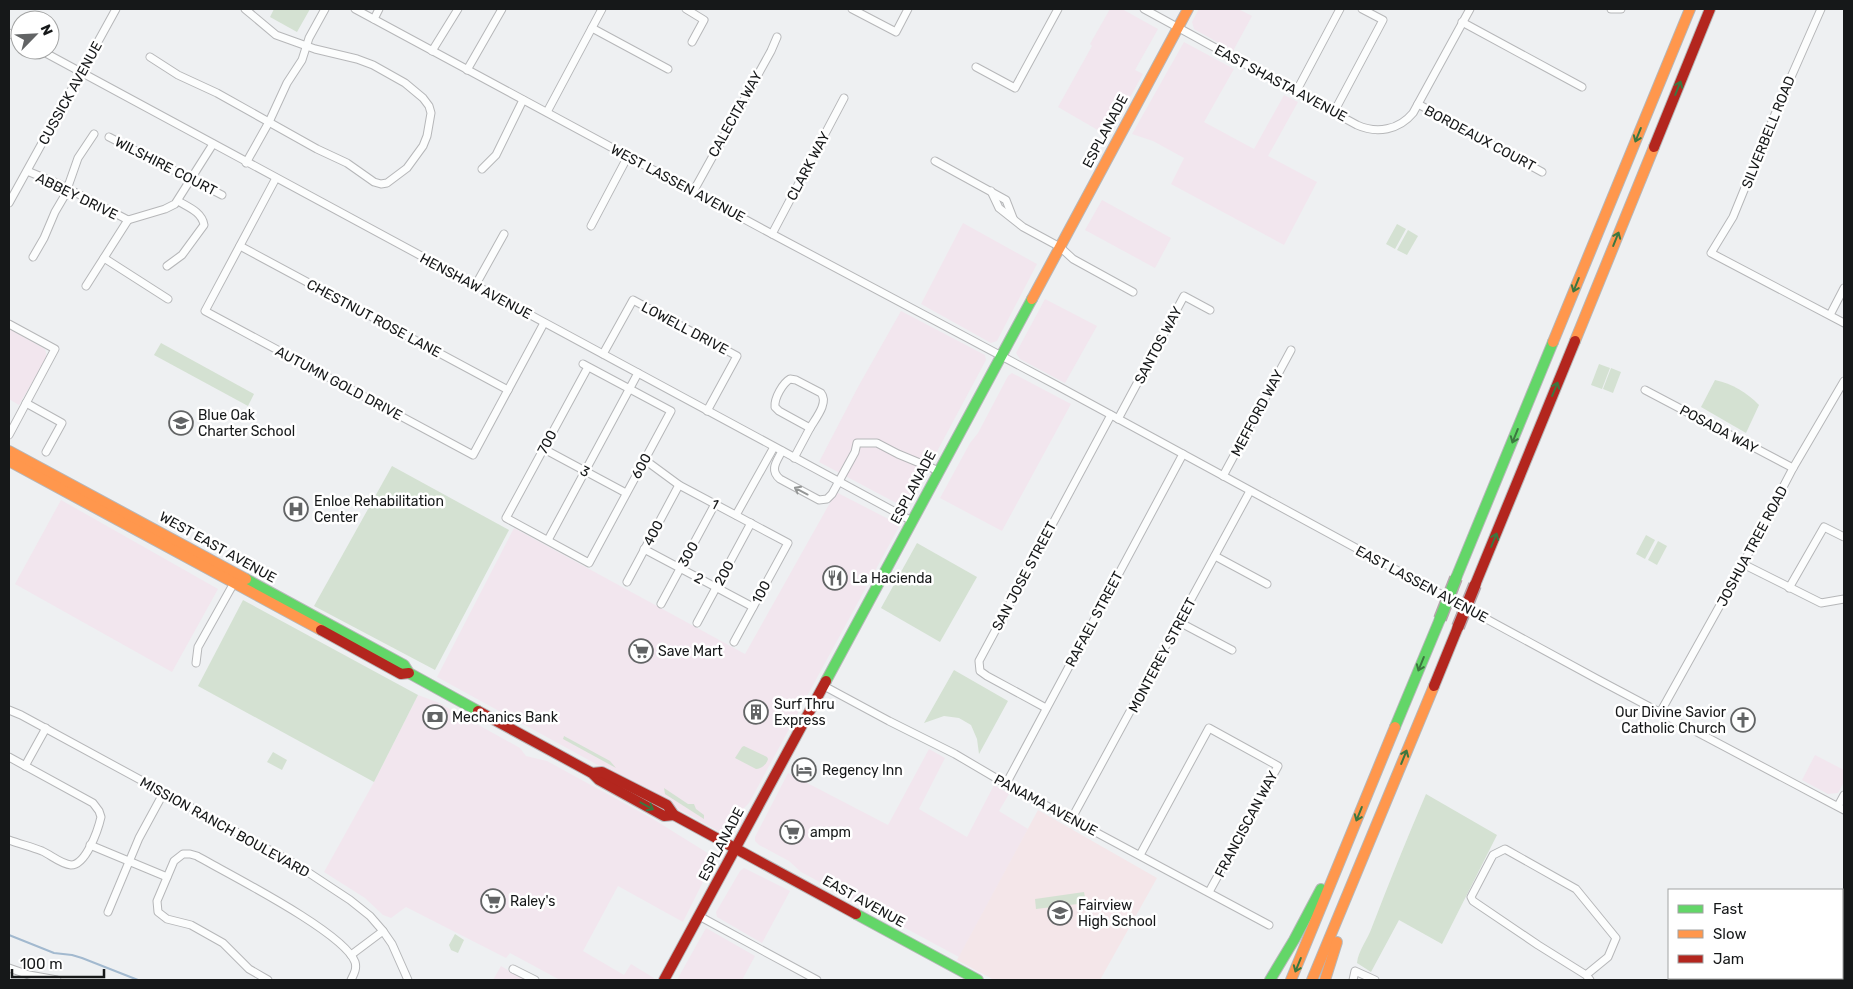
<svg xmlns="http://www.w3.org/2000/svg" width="1853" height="989" font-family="Rubik,sans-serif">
<rect width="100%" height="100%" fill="#eef0f2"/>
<g fill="#f2e6ee">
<path d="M1110,9H1122L1158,29L1135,70L1143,74L1108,136L1058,107L1092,46L1090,44Z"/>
<path d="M1199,9H1238L1252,16L1233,51L1194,29L1192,22Z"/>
<path d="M1184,42L1234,69L1204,122L1254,149L1284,95L1298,102L1268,156L1317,182L1284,245L1171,184L1184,158L1153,141L1132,134Z"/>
<path d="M1102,200L1171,238L1155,268L1085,230Z"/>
<path d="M963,223L1037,264L997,341L991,343L921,304Z"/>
<path d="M1045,299L1097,326L1065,383L1020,359L1016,353Z"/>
<path d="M901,311L985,355L986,360L910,502L900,505L819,462L858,387Z"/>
<path d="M9,329L45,349L47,357L19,405L9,399Z"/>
<path d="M1012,373L1071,404L1002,531L940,498L970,443L978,433L1008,376Z"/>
<path d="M836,492L900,525L749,803L742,810L731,831L722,833L437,677L514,528L745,654Z"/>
<path d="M61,500L218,589L172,672L15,584Z"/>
<path d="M418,695L437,702L520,748L526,756L547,761L653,819L706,852L711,859L710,868L683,922L618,886L583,951L624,975L631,964L654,978L653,980H560L510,953L506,958L406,907L391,918L383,915L365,898L324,872L374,782Z"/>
<path d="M929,749L945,758L919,809L967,837L994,785L1009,794L999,811L1028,829L959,957L801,872L789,861L759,845L755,841V837L788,773L888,825Z"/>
<path d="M1815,755L1844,770V782L1838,793L1828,794L1802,780Z"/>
<path d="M744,868L790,891L762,943L717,917L716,912L719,907L740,871Z"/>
<path d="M706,928L755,956L742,980H677Z"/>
<path d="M501,966L525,980H493Z"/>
</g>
<path fill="#f4e6e9" d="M1038,810L1157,878L1100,980H994L957,960Z"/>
<g fill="#d4e1d2">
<path d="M274,9H310L297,32L270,17Z"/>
<path d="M1397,224L1406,229L1395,249L1386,244Z"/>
<path d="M1408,230L1418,236L1407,255L1397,250Z"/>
<path d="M161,343L254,394L248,406L154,355Z"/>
<path d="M1599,364L1610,368L1602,389L1591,385Z"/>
<path d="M1611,368L1621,372L1613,393L1603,389Z"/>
<path d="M1715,380C1733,384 1746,392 1759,405L1746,433L1701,407Z"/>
<path d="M392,466L509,530L435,670L314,606Z"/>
<path d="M1646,535L1655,540L1645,559L1636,554Z"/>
<path d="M1658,541L1667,546L1657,565L1648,560Z"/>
<path d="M917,543L977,577L940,642L881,608Z"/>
<path d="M243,600L418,695L374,782L198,686Z"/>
<path d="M954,670L1008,701L979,754L977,739L971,725L959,718L944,716L924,723Z"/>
<path d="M564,736L610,761L616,768L563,739Z"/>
<path d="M744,746L767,757L768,759C767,764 761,769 756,769L735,758L742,747Z"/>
<path d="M273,752L287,760L282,770L267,762Z"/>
<path d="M664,788L688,804H694L696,809L704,815V819L665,794Z"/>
<path d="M1426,794L1497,835L1442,944L1399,920L1371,972L1357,963C1358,951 1368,939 1372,927C1389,883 1407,838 1426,794Z"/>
<path d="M1084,892L1086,903L1036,909L1035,899Z"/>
<path d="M455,934L464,940L458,953L451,950L449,945Z"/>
</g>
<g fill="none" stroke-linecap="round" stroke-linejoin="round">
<path stroke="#a2b9cf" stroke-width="2" d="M9,935L54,953L72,955L82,958L138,980"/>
<g stroke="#b6b7b9" stroke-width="9">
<g id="street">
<path d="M355,9L772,234L1056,385L1597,679L1844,810"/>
<path d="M686,9L704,20L692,42"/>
<path d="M852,9L896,32L908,9"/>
<path d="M1144,9L1357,125C1377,134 1399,130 1413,113L1470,9"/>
<path d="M1611,9H1621"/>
<path d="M1821,9L1780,102L1733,217L1711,253L1844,323"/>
<path d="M374,19L379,9"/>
<path d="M1462,22L1582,87"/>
<path d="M592,28L668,69"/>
<path d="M9,33L20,39"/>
<path d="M40,50L912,521"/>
<path d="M432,51L458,9"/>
<path d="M150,57L178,75L217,93L317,149L347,163L374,182L381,184L387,183L407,168L423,146L427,136L431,113L429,106L423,98L405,83L373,65L357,59L315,49L276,35L245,9"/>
<path d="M976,67L1015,88L1058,9"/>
<path d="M467,70L502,9"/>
<path d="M1296,92L1340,9"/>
<path d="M1418,104L1542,172"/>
<path d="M547,112L602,9"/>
<path d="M1334,112L1383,20L1362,9"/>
<path d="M109,137L222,195"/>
<path d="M935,161L1006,200L1013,218"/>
<path d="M246,163L269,122L287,83L302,60L309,38L325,9"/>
<path d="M482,169L496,155L523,100"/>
<path d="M27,171L59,184L128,220L165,209L175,204L213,144"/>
<path d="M276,178L205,311L473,455L544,323"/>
<path d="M991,191L999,208L1023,227L1060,247L1073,259L1133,292"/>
<path d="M693,192L771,51L777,37"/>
<path d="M9,203L116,9"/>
<path d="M591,226L628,156"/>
<path d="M772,234L844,98"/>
<path d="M240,246L508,390"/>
<path d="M33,257L44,238L55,212L65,195L78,158L94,134"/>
<path d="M104,258L168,299"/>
<path d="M167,266L182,255L204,225C202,212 188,207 178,201"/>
<path d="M86,286L128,220"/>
<path d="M475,286L504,234"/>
<path d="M1830,315L1844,288"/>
<path d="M9,324L55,349L9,435"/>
<path d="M603,354L633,300L737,356L707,411"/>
<path d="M583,364L671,411L589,563L506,518L588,367"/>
<path d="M790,379L796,380L821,393C829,403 815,419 810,428L779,411L775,407C774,398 783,383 790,379Z"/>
<path d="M1645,390L1793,468"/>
<path d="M26,403L62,423L46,452"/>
<path d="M1118,419L1184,296L1210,310"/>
<path d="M544,449L626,493"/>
<path d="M782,451C777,461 769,470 780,479L819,500L827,499L832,494L855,452L857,443H877L898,454L939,471"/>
<path d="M794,458L810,428"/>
<path d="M645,460L679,485L788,543L734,642"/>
<path d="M1223,476L1291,350"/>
<path d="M736,515L774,447"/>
<path d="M548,540L638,373"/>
<path d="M644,549L753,607"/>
<path d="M1215,556L1267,584"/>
<path d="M1743,564L1821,603L1844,599"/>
<path d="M627,582L679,485"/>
<path d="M1789,588L1824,527L1844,537"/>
<path d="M661,604L715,504"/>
<path d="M1179,622L1232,650"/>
<path d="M697,623L751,523"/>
<path d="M196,663L198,647L235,581"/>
<path d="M824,686L889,721L955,754L1006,784L1269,925"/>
<path d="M1046,708L987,676L980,671L979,661L1111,415"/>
<path d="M9,710L21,715L297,865L350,900L370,916L383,931L392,944L408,980"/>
<path d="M1661,711L1743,564L1793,468L1844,381"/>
<path d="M9,757L93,803L99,811L101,817C98,830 86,865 71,865C61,864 51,855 42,851C32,847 20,844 9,840"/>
<path d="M25,766L46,728"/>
<path d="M1006,784L1183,454"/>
<path d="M1838,806L1844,795"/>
<path d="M1072,818L1250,491"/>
<path d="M90,845L167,877"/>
<path d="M1140,855L1209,728L1278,766L1209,892"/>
<path d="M108,912L139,838L164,792"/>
<path d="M699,916L817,980"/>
<path d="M351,955L383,931"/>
<path d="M9,968L29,975L57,980"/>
<path d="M513,969L535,980"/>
<path d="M1842,972L1844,970"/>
<path d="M1586,975L1608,957L1616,938L1576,889L1505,849L1493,855L1471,897L1473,901L1538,945L1586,975L1590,980"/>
<path d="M268,980L249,969L223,943L191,925L167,919L158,912L157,901L174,861L183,854H190L197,856C228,874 344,932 355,962C357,969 354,974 351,980"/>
<path d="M1353,980L1355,971L1375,980"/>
<path d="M1832,980L1835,978"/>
</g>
</g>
<g stroke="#b6b7b9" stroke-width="12">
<g id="fast">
<path d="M1456,578L1553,342"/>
<path d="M246,579L404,665L409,673L478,711"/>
<path d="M826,681L1032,299"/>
<path d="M1395,727L1440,619"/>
<path d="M856,914L978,980"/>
<path d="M1270,980L1294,940L1321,889"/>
</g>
</g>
<g stroke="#b6b7b9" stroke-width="12">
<g id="slow">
<path d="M1032,299L1188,9"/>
<path d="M1575,341L1654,147"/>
<path d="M1553,342L1690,9"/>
<path d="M9,451L246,579"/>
<path d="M9,461L321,630"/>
<path d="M1291,980L1395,727"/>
<path d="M1312,980L1434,686"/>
<path d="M1325,980L1337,942"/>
</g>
</g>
<g stroke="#b6b7b9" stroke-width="12">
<g id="jam">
<path d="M1654,147L1710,9"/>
<path d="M1475,585L1575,341"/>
<path d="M321,630L401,674L409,673"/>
<path d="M1434,686L1458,627"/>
<path d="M478,711L592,773L599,780L664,816L674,815"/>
<path d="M592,773L602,772L667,805L674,815L856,914"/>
<path d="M664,980L826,681"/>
</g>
</g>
<use href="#street" stroke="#fcfdfd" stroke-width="7"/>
<use href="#fast" stroke="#63d668" stroke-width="10"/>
<use href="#slow" stroke="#ff974d" stroke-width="10"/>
<use href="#jam" stroke="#b3261e" stroke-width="10"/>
<g stroke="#b3a4aa" stroke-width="14" stroke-linecap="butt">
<path id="fast-bridge" d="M1440,619L1456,578"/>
</g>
<g stroke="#b3a4aa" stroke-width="14" stroke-linecap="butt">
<path id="jam-bridge" d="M1458,627L1475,585"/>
</g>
<use href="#fast-bridge" stroke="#63d668" stroke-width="11"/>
<use href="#jam-bridge" stroke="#b3261e" stroke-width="11"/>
</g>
<defs><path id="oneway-shaft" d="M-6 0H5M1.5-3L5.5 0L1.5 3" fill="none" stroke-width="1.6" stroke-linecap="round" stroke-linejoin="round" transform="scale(1.25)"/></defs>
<g stroke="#3c7740">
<use href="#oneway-shaft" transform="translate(1678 88) rotate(-68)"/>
<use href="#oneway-shaft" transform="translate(1638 135) rotate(112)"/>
<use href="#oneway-shaft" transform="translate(1616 239) rotate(-68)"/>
<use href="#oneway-shaft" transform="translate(1576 285) rotate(112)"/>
<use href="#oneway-shaft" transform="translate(1555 389) rotate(-68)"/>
<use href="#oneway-shaft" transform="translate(1515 436) rotate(112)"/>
<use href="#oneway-shaft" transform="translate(1494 540) rotate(-68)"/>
<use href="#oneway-shaft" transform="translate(1421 664) rotate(112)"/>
<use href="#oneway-shaft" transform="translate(1404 757) rotate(-68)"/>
<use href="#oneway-shaft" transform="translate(647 806) rotate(29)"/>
<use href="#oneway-shaft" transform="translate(1359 814) rotate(112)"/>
<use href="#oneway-shaft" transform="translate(1298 965) rotate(112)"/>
</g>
<use stroke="#949696" href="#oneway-shaft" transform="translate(801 491) rotate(-152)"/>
<defs>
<g id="school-ring" transform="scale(1.25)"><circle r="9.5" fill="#fff" stroke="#626465" stroke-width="1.5"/><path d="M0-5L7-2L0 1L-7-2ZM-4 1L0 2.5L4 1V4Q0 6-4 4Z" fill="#626465"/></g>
<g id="hospital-ring" transform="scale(1.25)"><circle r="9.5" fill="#fff" stroke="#626465" stroke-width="1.5"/><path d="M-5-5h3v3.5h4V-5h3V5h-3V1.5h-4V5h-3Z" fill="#626465"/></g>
<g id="restaurant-ring" transform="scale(1.25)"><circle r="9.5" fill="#fff" stroke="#626465" stroke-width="1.5"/><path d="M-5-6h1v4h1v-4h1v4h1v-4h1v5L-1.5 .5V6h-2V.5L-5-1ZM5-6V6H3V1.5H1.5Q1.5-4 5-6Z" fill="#626465"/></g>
<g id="supermarket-ring" transform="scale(1.25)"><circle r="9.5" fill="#fff" stroke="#626465" stroke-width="1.5"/><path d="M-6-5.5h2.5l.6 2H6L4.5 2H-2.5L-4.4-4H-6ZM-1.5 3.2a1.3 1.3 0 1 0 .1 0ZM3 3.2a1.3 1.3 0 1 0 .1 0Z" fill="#626465"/></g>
<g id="building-ring" transform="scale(1.25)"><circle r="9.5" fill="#fff" stroke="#626465" stroke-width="1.5"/><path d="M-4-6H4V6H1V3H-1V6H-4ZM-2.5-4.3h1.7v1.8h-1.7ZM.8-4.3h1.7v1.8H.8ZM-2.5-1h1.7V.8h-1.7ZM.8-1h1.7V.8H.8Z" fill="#626465"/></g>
<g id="bank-ring" transform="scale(1.25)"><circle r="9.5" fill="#fff" stroke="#626465" stroke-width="1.5"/><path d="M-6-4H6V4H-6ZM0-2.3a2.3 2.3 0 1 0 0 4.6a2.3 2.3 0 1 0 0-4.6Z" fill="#626465"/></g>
<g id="church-ring" transform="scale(1.25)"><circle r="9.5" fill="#fff" stroke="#626465" stroke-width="1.5"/><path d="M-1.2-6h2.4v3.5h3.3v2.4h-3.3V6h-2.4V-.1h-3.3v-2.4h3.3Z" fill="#626465"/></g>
<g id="hotel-ring" transform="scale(1.25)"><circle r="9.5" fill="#fff" stroke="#626465" stroke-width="1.5"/><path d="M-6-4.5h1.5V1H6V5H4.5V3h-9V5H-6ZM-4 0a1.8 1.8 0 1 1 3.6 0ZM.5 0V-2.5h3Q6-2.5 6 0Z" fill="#626465"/></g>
</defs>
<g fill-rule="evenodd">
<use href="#school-ring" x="181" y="423"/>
<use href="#hospital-ring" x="296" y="509"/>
<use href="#restaurant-ring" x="835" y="578"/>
<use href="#supermarket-ring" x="641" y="651"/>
<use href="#building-ring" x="756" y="712"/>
<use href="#bank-ring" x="435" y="717"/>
<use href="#church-ring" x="1743" y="720"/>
<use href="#hotel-ring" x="804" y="770"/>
<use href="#supermarket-ring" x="792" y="832"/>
<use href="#supermarket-ring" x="493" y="901"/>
<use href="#school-ring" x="1060" y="913"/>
</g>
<g text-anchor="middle" stroke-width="5" stroke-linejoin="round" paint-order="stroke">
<g font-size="14" fill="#161819" stroke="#fff">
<text transform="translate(1281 83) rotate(28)" y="5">EAST SHASTA AVENUE</text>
<text transform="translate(70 93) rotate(-61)" y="5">CUSSICK AVENUE</text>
<text transform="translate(735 114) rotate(-61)" y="5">CALECITA WAY</text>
<text transform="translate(1105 131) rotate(-62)" y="5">ESPLANADE</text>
<text transform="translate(1768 132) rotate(-68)" y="5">SILVERBELL ROAD</text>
<text transform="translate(1480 138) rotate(28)" y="5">BORDEAUX COURT</text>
<text transform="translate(166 166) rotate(27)" y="5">WILSHIRE COURT</text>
<text transform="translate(808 166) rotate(-62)" y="5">CLARK WAY</text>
<text transform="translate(678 183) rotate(28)" y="5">WEST LASSEN AVENUE</text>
<text transform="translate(77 196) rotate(26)" y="5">ABBEY DRIVE</text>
<text transform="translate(476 286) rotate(28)" y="5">HENSHAW AVENUE</text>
<text transform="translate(374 318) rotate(28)" y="5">CHESTNUT ROSE LANE</text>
<text transform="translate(685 328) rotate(28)" y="5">LOWELL DRIVE</text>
<text transform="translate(1158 345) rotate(-62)" y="5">SANTOS WAY</text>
<text transform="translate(339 383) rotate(28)" y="5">AUTUMN GOLD DRIVE</text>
<text transform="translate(1257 413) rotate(-62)" y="5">MEFFORD WAY</text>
<text transform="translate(1719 429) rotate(28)" y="5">POSADA WAY</text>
<text transform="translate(547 442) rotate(-62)" y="5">700</text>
<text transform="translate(641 466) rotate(-62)" y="5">600</text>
<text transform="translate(585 471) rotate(28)" y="5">3</text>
<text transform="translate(913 487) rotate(-62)" y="5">ESPLANADE</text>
<text transform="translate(715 504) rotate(28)" y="5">1</text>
<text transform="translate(653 533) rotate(-62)" y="5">400</text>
<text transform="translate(1752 546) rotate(-62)" y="5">JOSHUA TREE ROAD</text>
<text transform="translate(218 547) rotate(29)" y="5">WEST EAST AVENUE</text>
<text transform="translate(688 554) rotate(-61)" y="5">300</text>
<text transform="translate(724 573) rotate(-62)" y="5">200</text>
<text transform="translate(1024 576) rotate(-62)" y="5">SAN JOSE STREET</text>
<text transform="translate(699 578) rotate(28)" y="5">2</text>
<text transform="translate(1422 584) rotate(28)" y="5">EAST LASSEN AVENUE</text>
<text transform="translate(761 592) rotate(-62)" y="5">100</text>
<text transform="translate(1094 619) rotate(-62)" y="5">RAFAEL STREET</text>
<text transform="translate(1162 655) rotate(-62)" y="5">MONTEREY STREET</text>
<text transform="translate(1046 805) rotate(28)" y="5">PANAMA AVENUE</text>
<text transform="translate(1246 824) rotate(-62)" y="5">FRANCISCAN WAY</text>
<text transform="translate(225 827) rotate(29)" y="5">MISSION RANCH BOULEVARD</text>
<text transform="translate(721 844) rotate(-62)" y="5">ESPLANADE</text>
<text transform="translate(864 901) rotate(29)" y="5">EAST AVENUE</text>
</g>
<g font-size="14" fill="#161819" stroke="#fff" text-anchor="start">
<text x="198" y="420">Blue Oak<tspan x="198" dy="16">Charter School</tspan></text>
<text x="314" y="506">Enloe Rehabilitation<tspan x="314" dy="16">Center</tspan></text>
<text x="852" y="583">La Hacienda</text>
<text x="658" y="656">Save Mart</text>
<text x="774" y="709">Surf Thru<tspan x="774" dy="16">Express</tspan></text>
<text x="1726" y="717" text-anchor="end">Our Divine Savior<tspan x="1726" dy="16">Catholic Church</tspan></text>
<text x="452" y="722">Mechanics Bank</text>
<text x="822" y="775">Regency Inn</text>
<text x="810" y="837">ampm</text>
<text x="510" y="906">Raley's</text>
<text x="1078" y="910">Fairview<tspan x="1078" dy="16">High School</tspan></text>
</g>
</g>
<rect width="1853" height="989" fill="none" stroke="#161819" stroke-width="20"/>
<rect x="1668" y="889" width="175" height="90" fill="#ffffff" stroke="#a2a3a3"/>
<rect x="1678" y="905" width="25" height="8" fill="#63d668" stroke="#a2a3a3"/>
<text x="1713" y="914" font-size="15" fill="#161819">Fast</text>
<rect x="1678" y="930" width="25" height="8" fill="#ff974d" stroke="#a2a3a3"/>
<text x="1713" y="939" font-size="15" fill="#161819">Slow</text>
<rect x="1678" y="955" width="25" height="8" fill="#b3261e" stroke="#a2a3a3"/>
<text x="1713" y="964" font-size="15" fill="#161819">Jam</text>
<g transform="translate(35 35) rotate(66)"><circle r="24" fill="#ffffff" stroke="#a2a3a3"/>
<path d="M0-4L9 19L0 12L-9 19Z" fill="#626465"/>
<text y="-8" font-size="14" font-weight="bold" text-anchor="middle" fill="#161819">N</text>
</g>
<path d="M12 969v8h92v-8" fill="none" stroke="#161819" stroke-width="2.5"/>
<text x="20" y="969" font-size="15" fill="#161819" stroke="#ffffff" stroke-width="4" paint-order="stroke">100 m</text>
</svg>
